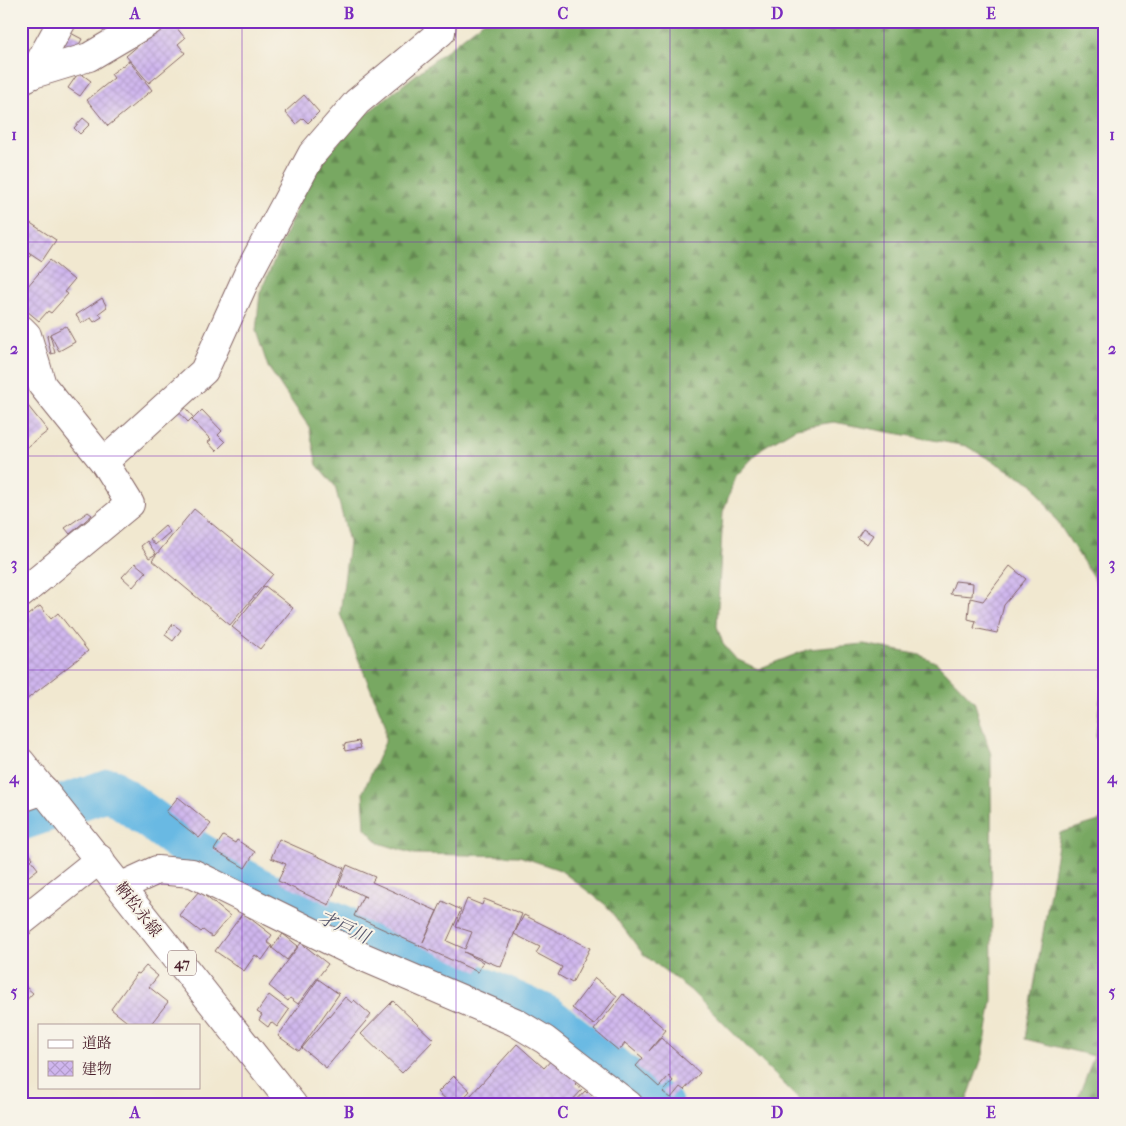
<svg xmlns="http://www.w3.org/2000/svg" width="1126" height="1126" font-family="'IM FELL French Canon','Noto Serif JP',serif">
<defs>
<pattern id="forest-firs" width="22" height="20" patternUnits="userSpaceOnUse" patternTransform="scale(1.25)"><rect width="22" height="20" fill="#78a862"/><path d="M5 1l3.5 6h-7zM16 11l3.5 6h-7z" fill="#648851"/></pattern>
<pattern id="building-cross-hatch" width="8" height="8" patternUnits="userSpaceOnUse" patternTransform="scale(1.25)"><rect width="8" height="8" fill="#cfb6ee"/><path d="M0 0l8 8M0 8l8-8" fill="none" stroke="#b39ccc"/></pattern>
</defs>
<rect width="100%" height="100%" fill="#f7f3e8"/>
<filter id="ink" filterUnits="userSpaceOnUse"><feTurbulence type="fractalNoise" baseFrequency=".02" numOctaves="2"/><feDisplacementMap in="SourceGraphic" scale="10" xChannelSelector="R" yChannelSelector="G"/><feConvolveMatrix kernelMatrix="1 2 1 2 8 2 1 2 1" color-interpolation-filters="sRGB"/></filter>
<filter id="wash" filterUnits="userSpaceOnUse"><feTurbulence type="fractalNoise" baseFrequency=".0096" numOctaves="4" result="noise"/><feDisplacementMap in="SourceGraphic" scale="20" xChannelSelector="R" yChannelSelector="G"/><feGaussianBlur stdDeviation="1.12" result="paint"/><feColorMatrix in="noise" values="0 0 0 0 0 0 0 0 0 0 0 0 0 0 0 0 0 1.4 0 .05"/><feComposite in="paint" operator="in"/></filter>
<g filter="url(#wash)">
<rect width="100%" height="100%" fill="#f1e8d0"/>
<g fill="url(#forest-firs)" stroke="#616446">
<path d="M484,21H1105V619L1095,580L1033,484L966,446L834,422L796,428L762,448L736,476L723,512L717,626L723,644L736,659L758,669L809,649L864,644L920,655L937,663L974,701L991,755L992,1000L983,1055L965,1105H805L690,990L643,954L606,905L560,870L519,856L414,854L379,843L365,828L363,792L385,742V724L340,614L349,542L335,486L317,465L309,427L268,367L256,331L260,293L314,168L366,114Z"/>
<path d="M1105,659V758L1096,736Z"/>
<path d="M1105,819V1105H1075L1094,1056L1025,1039L1060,833Z"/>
</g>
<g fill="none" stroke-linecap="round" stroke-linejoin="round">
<path stroke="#69b9e3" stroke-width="42" d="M21,820L110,789L187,846L257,888L546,1016L662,1105"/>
</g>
<g id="blocks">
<g fill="url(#building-cross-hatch)">
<path d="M167,21H171L185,38L178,44L185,53L149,83L126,56Z"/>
<path d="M65,30L82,39L72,59L55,50Z"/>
<path d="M129,61L152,90L108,126L87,100L114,78L111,74Z"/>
<path d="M79,72L91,81L80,96L68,88Z"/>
<path d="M304,95L319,112L308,123L303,118L296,124L285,112Z"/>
<path d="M83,118L90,124L80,134L74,128Z"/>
<path d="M23,218L56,240L42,261L21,247V221Z"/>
<path d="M21,248L31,255L26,261L21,258Z"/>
<path d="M50,260L74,280L64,292L68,294L51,313L48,311L39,321L21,306V294Z"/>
<path d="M102,298L107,307L99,313L102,317L94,322L91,318L81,323L76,315Z"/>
<path d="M66,326L75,342L59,351L50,334Z"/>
<path d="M50,335L55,353L51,354L47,336Z"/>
<path d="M183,405L193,417L188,422L177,410Z"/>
<path d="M28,406L48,431L21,452V412Z"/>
<path d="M202,410L222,431L218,435L225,442L216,451L208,442L211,440L192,420Z"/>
<path d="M194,509L273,574L230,625L152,560Z"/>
<path d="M88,512L92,515L70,534L65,528Z"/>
<path d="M165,526L170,532L155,545L150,539Z"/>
<path d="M863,529L873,535L867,544L857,538Z"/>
<path d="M147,541L156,554L149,558L141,546Z"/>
<path d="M135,563L146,572L133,587L122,577Z"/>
<path d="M1010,566L1026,579L1004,605L997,633L974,628L976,621L968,619L970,598L983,601Z"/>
<path d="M955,581L973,583L972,596L950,594Z"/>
<path d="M265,586L293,608L260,649L232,627Z"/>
<path d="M40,606L51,619L58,613L88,651L21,704V620Z"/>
<path d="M173,624L181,630L173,641L165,635Z"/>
<path d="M359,741L361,748L345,751L344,744Z"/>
<path d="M178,797L211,824L199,838L166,812Z"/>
<path d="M223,836L235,843L237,840L255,852L245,868L214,850Z"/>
<path d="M279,839L344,868L329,905L278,881L286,864L271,858Z"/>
<path d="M21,843L33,858L31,860L38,869L21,882Z"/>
<path d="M347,865L375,877L372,882L437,911L423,942L442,901L461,910L447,941L465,949L472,932L456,927L467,899L482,905L484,899L522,914L501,967L464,952L483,962L478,972L354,916L363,896L366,897L339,884Z"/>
<path d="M199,891L230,916L212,937L203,930L201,932L179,915Z"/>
<path d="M243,913L272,935L267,942L272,946L262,960L255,955L244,971L215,951Z"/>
<path d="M524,915L590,948L572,983L558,975L562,967L536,953L540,947L514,934Z"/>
<path d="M283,934L298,946L287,960L272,948Z"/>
<path d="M301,943L328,964L298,1004L290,998L288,1001L269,986Z"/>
<path d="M146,966L158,976L149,987L168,1002L150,1025H131L111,1009L137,973L139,974Z"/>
<path d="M595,978L617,996L594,1025L572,1008Z"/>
<path d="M318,979L339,994L299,1051L278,1036Z"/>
<path d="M21,983L33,993L21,1006Z"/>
<path d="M623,994L666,1030L649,1051L661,1038L700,1073L684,1090L680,1087L671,1098L663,1092L673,1081L669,1076L659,1087L636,1066L643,1058L625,1043L619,1051L594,1030Z"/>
<path d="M269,995L289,1010L277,1027L271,1022L268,1027L259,1020L262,1015L257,1012Z"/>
<path d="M345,997L352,1003L354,1000L371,1015L326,1068L302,1048Z"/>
<path d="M393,1001L434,1040L402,1073L361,1034Z"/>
<path d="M517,1044L544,1068L554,1057L579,1080L575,1084L582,1090L568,1105H462Z"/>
<path d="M454,1076L470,1091L457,1105H452L438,1092Z"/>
<path d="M590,1090L605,1105H572L585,1091L587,1093Z"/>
</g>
</g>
</g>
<g filter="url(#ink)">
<use href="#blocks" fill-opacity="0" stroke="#846565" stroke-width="1"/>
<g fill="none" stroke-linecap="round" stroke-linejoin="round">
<g stroke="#846565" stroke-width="30">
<g id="minor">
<path d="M33,74L89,57L150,21"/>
<path d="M25,78L33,74L62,21"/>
<path d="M21,329L27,335L42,385L104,462L130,504L21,594"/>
<path d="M104,462L204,371L248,274L312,154L357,102L441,32L442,21"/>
<path d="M21,798L44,790"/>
<path d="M122,886L157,870L192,873L361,956L515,1022L545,1040L629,1105"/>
<path d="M21,922L100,859"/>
</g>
</g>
<g stroke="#846565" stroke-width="30">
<path id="major" d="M21,762L293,1105"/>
</g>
<use href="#minor" stroke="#fff" stroke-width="28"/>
<use href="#major" stroke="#fff" stroke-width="28"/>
</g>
</g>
<path fill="none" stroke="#7b2cbf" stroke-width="1" stroke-opacity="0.55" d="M242,21V1105M456,21V1105M670,21V1105M884,21V1105M21,242H1105M21,456H1105M21,670H1105M21,884H1105"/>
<g text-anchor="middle" stroke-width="4" stroke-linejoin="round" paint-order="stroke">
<rect fill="#f7f3e8" stroke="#7e5f64" stroke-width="1" x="168" y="950.5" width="28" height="25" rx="4"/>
<g font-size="15" font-weight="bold" fill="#4a1f2b">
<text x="182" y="968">47</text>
</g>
<g font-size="16" fill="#4a1f2b" stroke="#f7f3e8">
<text transform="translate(139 909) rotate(52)" y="6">鞆松永線</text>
</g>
<g font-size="18" font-style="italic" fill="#55556b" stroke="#f7f3e8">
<text transform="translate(344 927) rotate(24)" y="6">才戸川</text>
</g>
</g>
<rect width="1126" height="1126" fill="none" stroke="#f7f3e8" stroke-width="55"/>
<rect x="38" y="1024" width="162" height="65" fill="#f7f3e8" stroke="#b29e9c"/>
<rect x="48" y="1040" width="25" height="8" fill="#ffffff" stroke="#b29e9c"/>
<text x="82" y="1048" font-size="15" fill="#4a1f2b">道路</text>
<rect x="48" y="1061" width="25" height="15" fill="url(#building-cross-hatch)" stroke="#b29e9c"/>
<text x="82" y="1074" font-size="15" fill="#4a1f2b">建物</text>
<rect x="28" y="28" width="1070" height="1070" fill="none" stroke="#7b2cbf" stroke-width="2"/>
<g font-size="16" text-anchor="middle" font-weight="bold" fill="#7b2cbf">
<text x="135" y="19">A</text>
<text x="349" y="19">B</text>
<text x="563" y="19">C</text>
<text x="777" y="19">D</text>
<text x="991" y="19">E</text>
<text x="14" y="140">1</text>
<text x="1112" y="140">1</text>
<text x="14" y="354">2</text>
<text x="1112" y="354">2</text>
<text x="14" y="569">3</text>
<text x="1112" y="569">3</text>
<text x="14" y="783">4</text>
<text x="1112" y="783">4</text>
<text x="14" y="997">5</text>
<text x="1112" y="997">5</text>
<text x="135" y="1118">A</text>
<text x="349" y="1118">B</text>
<text x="563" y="1118">C</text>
<text x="777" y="1118">D</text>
<text x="991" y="1118">E</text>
</g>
</svg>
